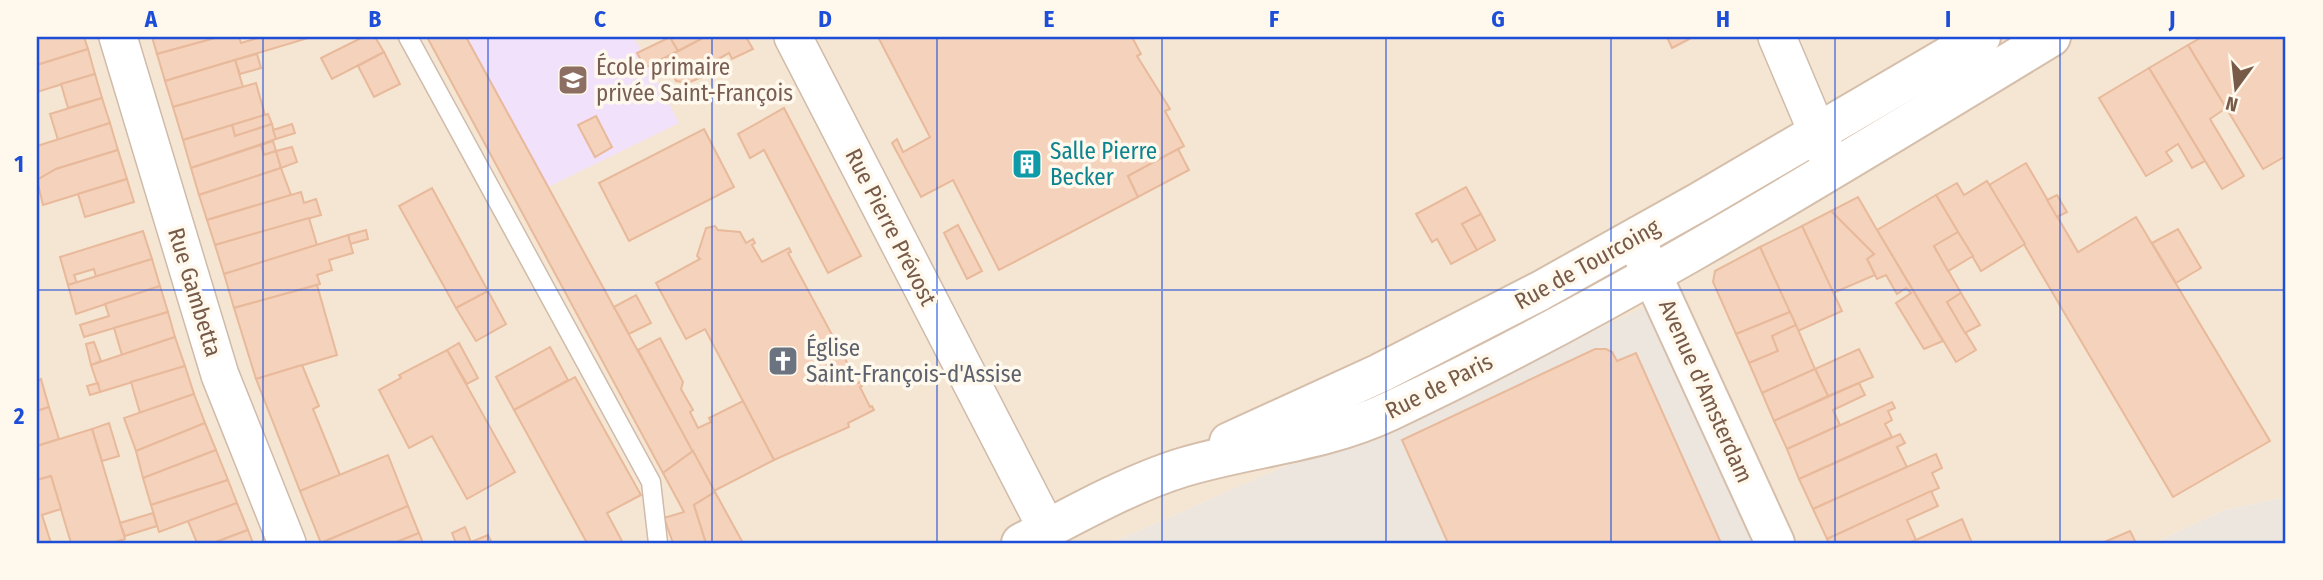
<svg xmlns="http://www.w3.org/2000/svg" width="2323" height="580" font-family="'Fira Sans Condensed',sans-serif">
<rect width="100%" height="100%" fill="#fdf4e5"/>
<path fill="#f5e6d3" d="M37,37H2286V497L2225,510L2154,543H1795L1675,295L1111,543H37Z"/>
<g fill="#ede6df">
<path d="M1676,294L1795,543H1111Z"/>
<path d="M2286,497V543H2154L2225,510Z"/>
</g>
<path fill="#f1e1fa" d="M466,37H634L679,123L548,187Z"/>
<g fill="#f4d2bb" stroke="#e8b99a" stroke-width="2">
<path d="M37,37H84L88,49L37,65Z"/>
<path d="M152,37H219L157,54Z"/>
<path d="M219,37H239L241,43L261,37L308,38L165,81L157,54Z"/>
<path d="M363,37H375L384,52L332,79L321,58Z"/>
<path d="M427,37H466L673,415L693,451L663,473Z"/>
<path d="M670,37L678,51L645,68L637,53Z"/>
<path d="M670,37H705L678,51Z"/>
<path d="M705,37H746L753,49L732,59L729,53L700,69L704,76L688,83L676,81L665,58Z"/>
<path d="M878,37H1132L1141,54L1137,56L1170,109L1165,111L1184,146L1128,176L1138,197L999,270L953,180L921,197L892,143L897,139L903,152L930,137Z"/>
<path d="M1667,37H1693L1672,48Z"/>
<path d="M2202,37H2284L2286,41V156L2263,169L2188,45Z"/>
<path d="M2188,45L2226,108L2210,119L2244,176L2222,189L2149,68Z"/>
<path d="M88,49L95,74L37,92V65Z"/>
<path d="M384,52L400,84L374,97L358,66Z"/>
<path d="M257,54L261,68L240,74L235,60Z"/>
<path d="M235,60L243,87L173,107L165,81Z"/>
<path d="M2149,68L2205,161L2192,168L2178,144L2166,152L2172,161L2146,176L2099,98Z"/>
<path d="M95,74L102,98L68,108L61,84Z"/>
<path d="M256,83L265,115L183,140L173,107Z"/>
<path d="M102,98L110,123L58,140L50,114Z"/>
<path d="M784,108L861,256L828,273L764,150L750,158L738,134Z"/>
<path d="M268,114L272,124L235,136L232,125Z"/>
<path d="M596,116L612,147L595,157L578,125Z"/>
<path d="M110,123L118,150L56,169L37,180V146Z"/>
<path d="M272,124L276,139L191,168L183,140L232,125L235,136Z"/>
<path d="M292,124L295,133L276,139L273,130Z"/>
<path d="M704,129L734,187L629,241L599,183Z"/>
<path d="M273,141L276,151L264,155L261,145Z"/>
<path d="M261,145L264,155L276,151L281,168L199,195L191,168Z"/>
<path d="M292,147L297,162L281,168L276,151Z"/>
<path d="M1178,149L1189,170L1138,197L1128,176Z"/>
<path d="M118,150L127,179L43,205L37,180L56,169Z"/>
<path d="M2026,163L2078,252L2136,217L2270,441L2173,497L1989,185Z"/>
<path d="M281,168L291,195L207,220L199,195Z"/>
<path d="M127,179L134,202L85,217L78,194Z"/>
<path d="M1987,181L2025,244L1981,271L1936,195L1957,183L1964,195Z"/>
<path d="M1466,187L1481,214L1462,224L1477,250L1451,264L1437,239L1432,242L1416,214Z"/>
<path d="M432,188L488,291L456,308L399,206Z"/>
<path d="M301,192L304,203L316,199L321,215L215,245L207,220Z"/>
<path d="M1936,195L1958,232L1934,246L1961,293L1947,302L1976,350L1956,362L1877,230Z"/>
<path d="M2057,195L2067,212L2057,217L2047,200Z"/>
<path d="M1858,197L1877,230L1943,341L1924,349L1896,303L1911,293L1906,288L1897,294L1886,275L1877,279L1867,259L1874,254L1831,211Z"/>
<path d="M1831,211L1874,254L1867,259L1875,275L1833,293L1802,226Z"/>
<path d="M1481,214L1495,240L1477,250L1462,224Z"/>
<path d="M309,218L317,245L224,274L215,245Z"/>
<path d="M958,225L982,271L967,279L944,233Z"/>
<path d="M715,226L718,230L740,232L746,243L753,239L755,243L752,245L762,262L789,248L791,252L788,253L858,383L860,382L862,386L860,387L870,407L872,406L874,410L848,423L849,427L774,460L705,329L686,339L656,283L700,259L697,256L706,228Z"/>
<path d="M1802,226L1842,311L1798,331L1760,247Z"/>
<path d="M2178,229L2201,268L2176,283L2152,243Z"/>
<path d="M366,230L368,239L350,244L348,235Z"/>
<path d="M143,231L152,259L96,277L94,269L74,275L77,283L68,285L60,257Z"/>
<path d="M1958,232L1973,256L1948,271L1934,246Z"/>
<path d="M348,235L353,253L329,260L332,270L317,275L320,284L234,308L224,274Z"/>
<path d="M1760,247L1790,312L1736,334L1713,282L1715,271Z"/>
<path d="M152,259L160,286L76,314L68,285Z"/>
<path d="M317,285L337,355L256,379L234,308Z"/>
<path d="M160,286L168,312L84,337L80,325L109,316L105,304Z"/>
<path d="M488,291L506,324L476,341L456,308Z"/>
<path d="M1961,293L1980,325L1965,333L1947,302Z"/>
<path d="M636,295L651,323L629,334L614,307Z"/>
<path d="M168,312L175,337L122,355L114,328Z"/>
<path d="M1790,312L1796,325L1772,336L1778,351L1749,363L1736,334Z"/>
<path d="M1796,325L1815,369L1762,393L1749,363L1778,351L1772,336Z"/>
<path d="M175,337L185,366L100,392L91,365Z"/>
<path d="M660,338L683,382L681,389L693,410L690,412L698,428L711,422L709,418L743,401L774,460L714,491L638,350Z"/>
<path d="M94,342L101,361L91,365L86,344Z"/>
<path d="M459,343L478,378L467,384L447,350Z"/>
<path d="M550,347L568,380L514,410L496,377Z"/>
<path d="M1595,349H1606L1612,352L1617,361L1636,353L1721,543H1448L1402,440Z"/>
<path d="M1859,349L1873,377L1828,396L1815,369Z"/>
<path d="M447,350L515,472L467,499L432,436L409,448L379,390L401,378L399,375Z"/>
<path d="M302,365L319,406L313,409L340,475L300,491L256,379Z"/>
<path d="M185,366L194,394L140,413L131,382Z"/>
<path d="M1815,369L1828,396L1774,421L1762,393Z"/>
<path d="M575,377L641,495L607,513L623,543H587L514,410Z"/>
<path d="M41,379L49,407L37,411V381Z"/>
<path d="M98,383L100,392L90,395L87,386Z"/>
<path d="M1859,383L1865,395L1833,410L1840,425L1787,449L1774,421Z"/>
<path d="M194,394L205,423L136,451L124,418Z"/>
<path d="M1892,402L1895,408L1888,411L1892,420L1885,424L1892,437L1799,479L1787,449Z"/>
<path d="M49,407L59,439L37,446V411Z"/>
<path d="M109,423L119,456L102,461L92,429Z"/>
<path d="M205,423L216,450L143,478L136,451Z"/>
<path d="M92,429L125,539L111,543H71L51,476L37,480V446Z"/>
<path d="M1900,434L1905,443L1897,447L1907,467L1813,509L1799,479Z"/>
<path d="M216,450L228,480L151,505L143,478Z"/>
<path d="M693,451L715,492L694,505L706,543H673L664,518L684,512L663,473Z"/>
<path d="M1936,454L1942,468L1932,473L1939,488L1827,539L1813,509Z"/>
<path d="M388,455L408,506L321,543L300,491Z"/>
<path d="M51,476L61,509L42,515L51,543H37V480Z"/>
<path d="M228,480L237,503L159,532L151,505Z"/>
<path d="M1931,491L1938,506L1907,520L1916,540L1908,543H1829L1827,539Z"/>
<path d="M715,492L743,543H706L694,505Z"/>
<path d="M237,503L248,530L213,543H197L188,521Z"/>
<path d="M408,506L419,533L394,543H321Z"/>
<path d="M153,513L157,526L125,536L120,523Z"/>
<path d="M1962,519L1972,543H1908L1916,540Z"/>
<path d="M465,527L471,542L488,535L492,543H456L452,533Z"/>
<path d="M248,530L253,543H213Z"/>
<path d="M2130,531L2136,543H2102Z"/>
<path d="M419,533L423,543H394Z"/>
</g>
<g fill="none" stroke-linecap="round" stroke-linejoin="round">
<g stroke="#d0bbaa" stroke-width="21">
<path id="lane" d="M408,37L651,482L658,543"/>
</g>
<g stroke="#d0bbaa" stroke-width="40">
<g id="street">
<path d="M118,37L220,375L287,543"/>
<path d="M793,37L1047,529"/>
<path d="M1777,37L1830,162"/>
</g>
</g>
<g stroke="#d5beaa" stroke-width="42">
<g id="secondary">
<path d="M1642,253L1775,543"/>
<path d="M1229,442L1380,373L1540,291L1699,202L1981,37"/>
<path d="M1021,543C1070,517 1131,483 1184,467C1255,446 1322,443 1390,411C1619,303 1835,168 2051,37"/>
</g>
</g>
<use href="#lane" stroke="#fff" stroke-width="18"/>
<use href="#street" stroke="#fff" stroke-width="37"/>
<use href="#secondary" stroke="#fff" stroke-width="38"/>
</g>
<path fill="none" stroke="#1d4ed8" stroke-width="2" stroke-opacity="0.55" d="M263,37V543M488,37V543M712,37V543M937,37V543M1162,37V543M1386,37V543M1611,37V543M1835,37V543M2060,37V543M37,290H2286"/>
<defs>
<g id="school-square" transform="scale(1.575)"><rect x="-9" y="-9" width="18" height="18" rx="4" fill="#8d6e63" stroke="#fff8ec"/><path d="M0-5L7-2L0 1L-7-2ZM-4 1L0 2.5L4 1V4Q0 6-4 4Z" fill="#fff"/></g>
<g id="building-square" transform="scale(1.575)"><rect x="-9" y="-9" width="18" height="18" rx="4" fill="#0f9aa8" stroke="#fff8ec"/><path d="M-4-6H4V6H1V3H-1V6H-4ZM-2.5-4.3h1.7v1.8h-1.7ZM.8-4.3h1.7v1.8H.8ZM-2.5-1h1.7V.8h-1.7ZM.8-1h1.7V.8H.8Z" fill="#fff"/></g>
<g id="church-square" transform="scale(1.575)"><rect x="-9" y="-9" width="18" height="18" rx="4" fill="#6b7280" stroke="#fff8ec"/><path d="M-1.2-6h2.4v3.5h3.3v2.4h-3.3V6h-2.4V-.1h-3.3v-2.4h3.3Z" fill="#fff"/></g>
</defs>
<g fill-rule="evenodd">
<use href="#school-square" x="573" y="80"/>
<use href="#building-square" x="1027" y="164"/>
<use href="#church-square" x="783" y="361"/>
</g>
<g text-anchor="middle" stroke-width="7" stroke-linejoin="round" paint-order="stroke">
<g font-size="23" fill="#785e54" stroke="#fff8ec" text-anchor="start">
<text x="596" y="75">École primaire<tspan x="596" dy="26">privée Saint-François</tspan></text>
</g>
<g font-size="23" fill="#0d838f" stroke="#fff8ec" text-anchor="start">
<text x="1050" y="159">Salle Pierre<tspan x="1050" dy="26">Becker</tspan></text>
</g>
<g font-size="23" fill="#785a48" stroke="#fff8ec">
<text transform="translate(891 227) rotate(63)" y="8">Rue Pierre Prévost</text>
<text transform="translate(1587 264) rotate(-29)" y="8">Rue de Tourcoing</text>
<text transform="translate(195 292) rotate(73)" y="8">Rue Gambetta</text>
<text transform="translate(1439 386) rotate(-27)" y="8">Rue de Paris</text>
<text transform="translate(1706 391) rotate(66)" y="8">Avenue d'Amsterdam</text>
</g>
<g font-size="23" fill="#5b616d" stroke="#fff8ec" text-anchor="start">
<text x="806" y="356">Église<tspan x="806" dy="26">Saint-François-d'Assise</tspan></text>
</g>
</g>
<rect width="2323" height="580" fill="none" stroke="#fff8ec" stroke-width="77"/>
<g transform="translate(2236 88) rotate(195)" stroke="#fff8ec" stroke-width="5" paint-order="stroke">
<path d="M0-5L12 26L0 18L-12 26Z" fill="#785a48"/>
<text y="-10" font-size="19" font-weight="bold" text-anchor="middle" fill="#785a48">N</text>
</g>
<rect x="38" y="38" width="2246" height="504" fill="none" stroke="#1d4ed8" stroke-width="2.5"/>
<g font-size="23" text-anchor="middle" font-weight="bold" fill="#1d4ed8">
<text x="151" y="27">A</text>
<text x="375" y="27">B</text>
<text x="600" y="27">C</text>
<text x="825" y="27">D</text>
<text x="1049" y="27">E</text>
<text x="1274" y="27">F</text>
<text x="1498" y="27">G</text>
<text x="1723" y="27">H</text>
<text x="1948" y="27">I</text>
<text x="2172" y="27">J</text>
<text x="19" y="172">1</text>
<text x="19" y="424">2</text>
</g>
</svg>
